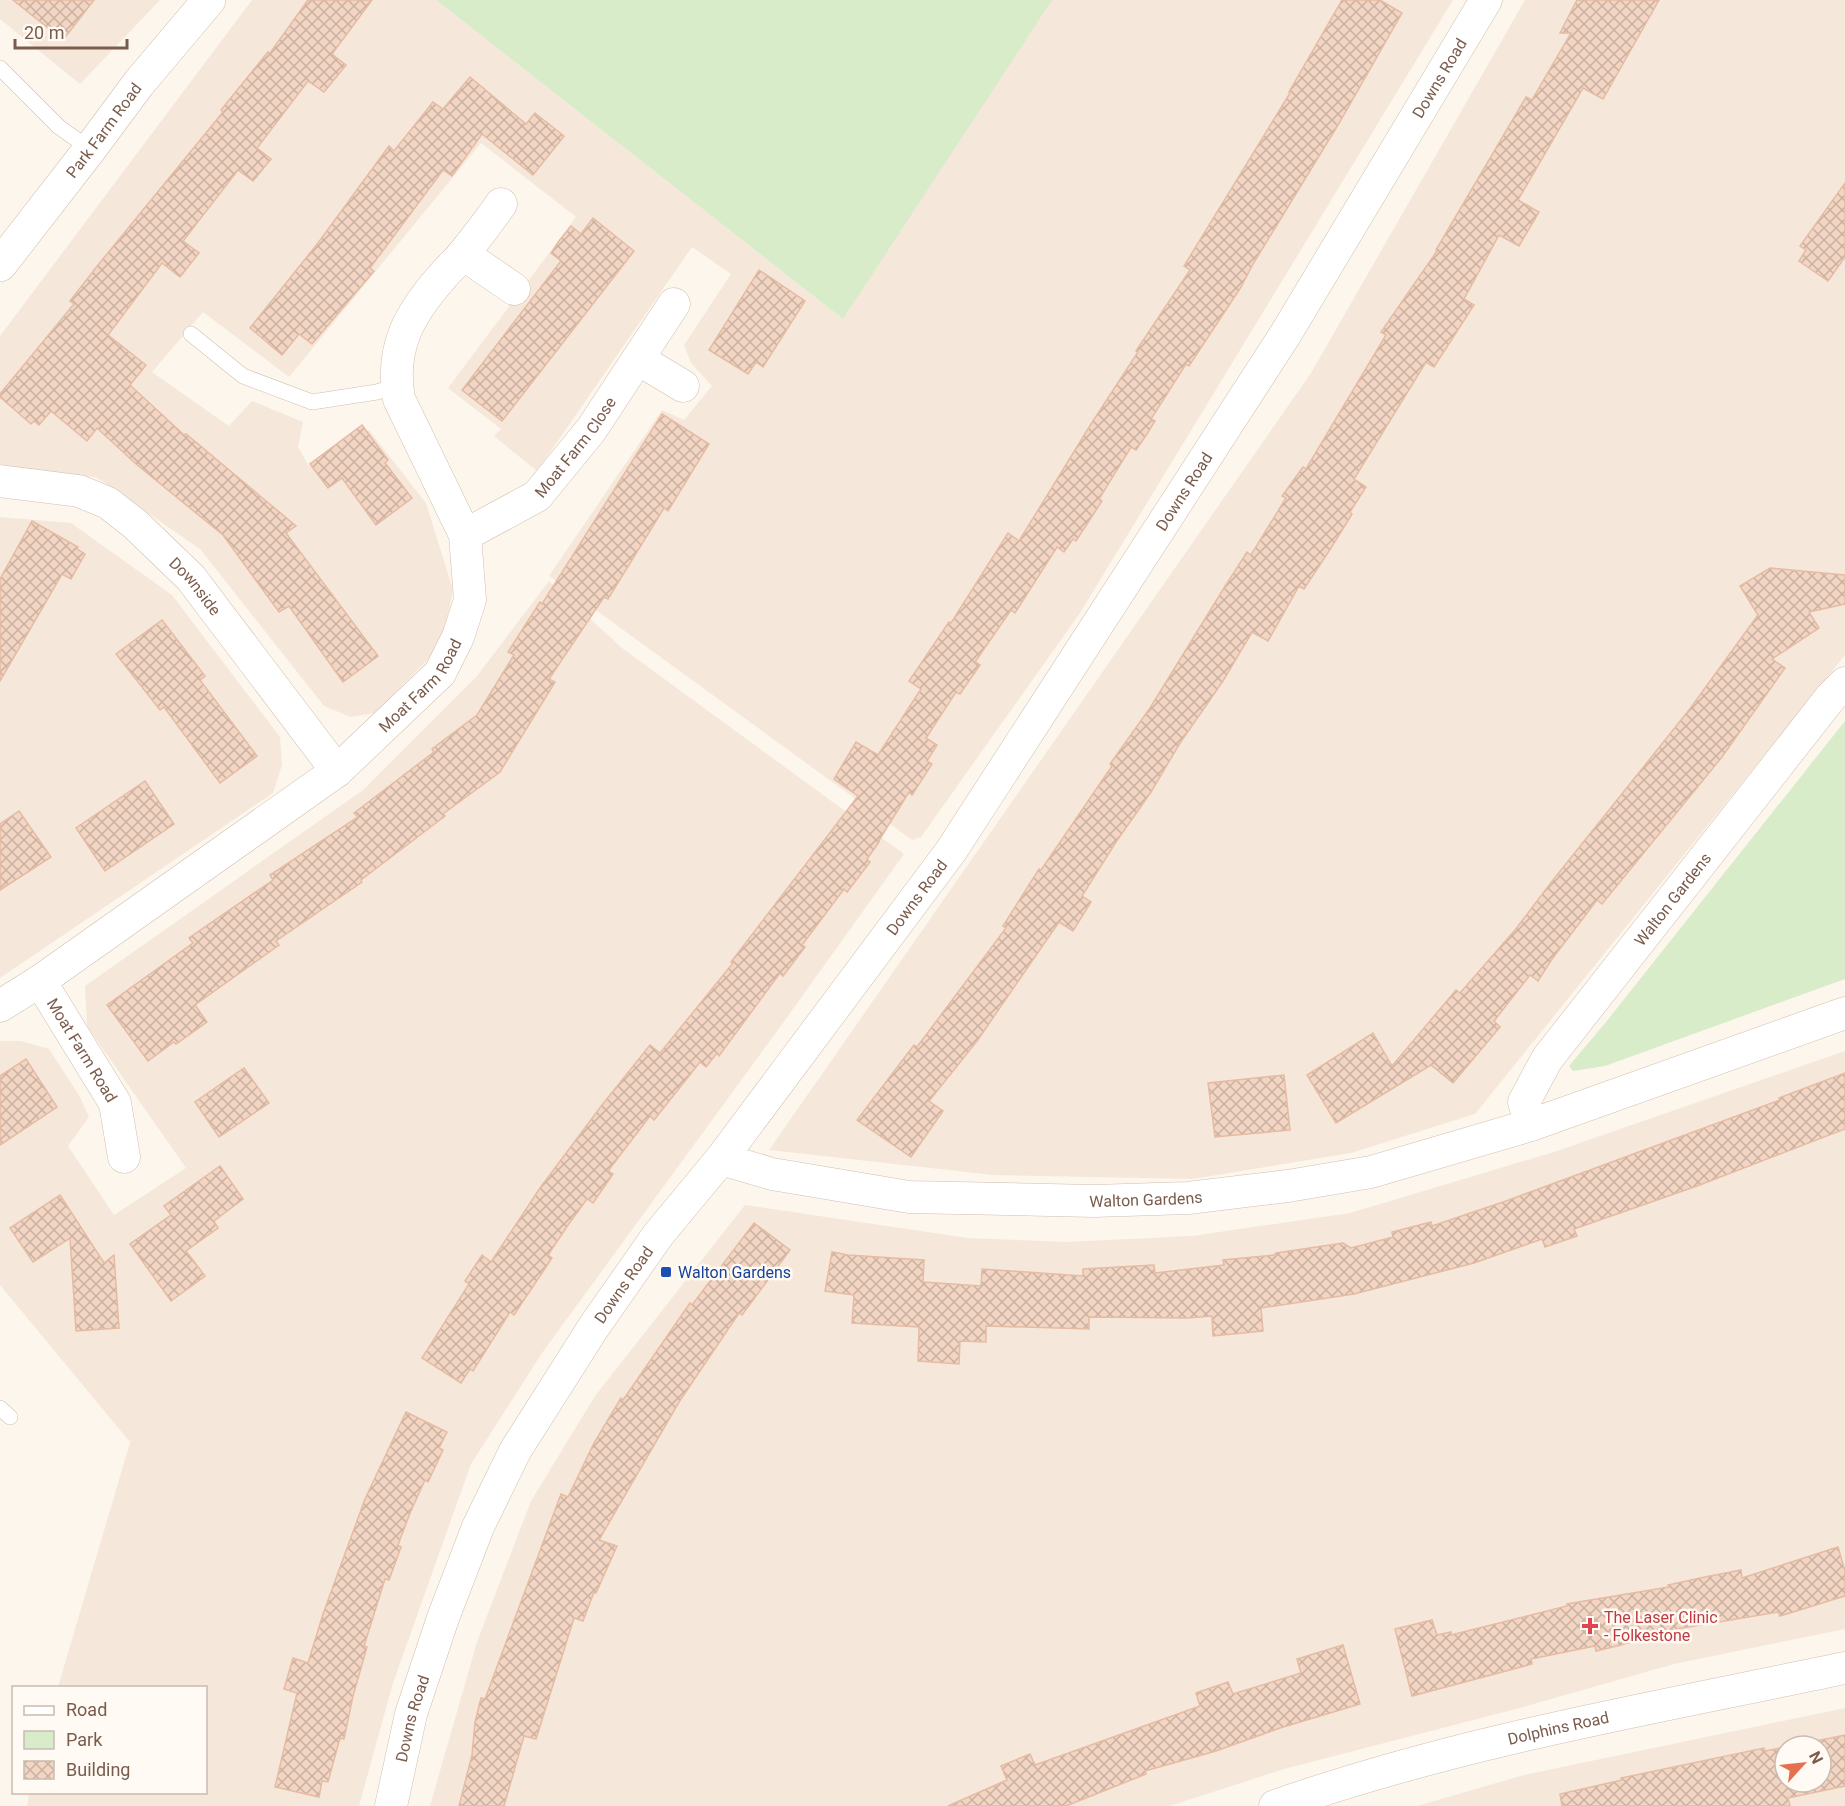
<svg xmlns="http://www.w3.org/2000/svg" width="1845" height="1806" font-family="Roboto,sans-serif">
<defs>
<pattern id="building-cross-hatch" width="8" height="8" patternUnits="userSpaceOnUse" patternTransform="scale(1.5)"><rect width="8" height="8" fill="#f3d5c3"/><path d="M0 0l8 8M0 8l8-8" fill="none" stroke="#cab0a1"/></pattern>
</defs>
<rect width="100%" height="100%" fill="#fdf6ec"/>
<g fill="#f5e8da" fill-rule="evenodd">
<path d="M0,0H160L80,84L0,19Z"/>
<path d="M252,0H436L843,319L1045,0H1453L1080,613L921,837L912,840L549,576L662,410L684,420L712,386L691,363L684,345L731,274L692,247L537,471L494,436L501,429L448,388L576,217L481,143L289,377L203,312L152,372L229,426L252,401L303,422L298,447L309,466L369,430L426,503L453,590L442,645L375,713L351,717L324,706L200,549L96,477L11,471L0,463V336Z"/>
<path d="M1525,0H1845V655L1475,1114L1351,1153L1193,1179L993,1175L769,1150L1311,373Z"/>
<path d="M0,517L71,523L172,595L280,737L282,765L273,793L0,978Z"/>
<path d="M549,581L622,648L904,854L783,1023L542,1353L471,1464L393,1683L359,1806H27L29,1793L206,1792V1688L58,1687L131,1439L129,1441L0,1285V1041H21L49,1049L80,1097L89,1117L68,1146L114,1215L186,1168L87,1026L85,986L363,790L477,676Z"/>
<path d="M1845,1051V1629L1674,1664L1520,1708L1284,1769L1170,1806H430L477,1642L531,1501L595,1396L745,1205L968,1238L1067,1242L1192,1236L1350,1213L1557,1151Z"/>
<path d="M1845,1708V1806H1417L1524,1775ZM1785,1746H1821V1782H1785Z"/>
</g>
<g fill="#d8ecc9">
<path d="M436,0H1052L843,319Z"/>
<path d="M1845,721V979L1605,1066L1573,1071L1569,1066L1606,1022Z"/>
</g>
<g fill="url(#building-cross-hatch)" stroke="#e6bba3" stroke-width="1.5">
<path d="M13,0H94L63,40Z"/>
<path d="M308,0H372L332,54L346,65L324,92L308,81L257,148L271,159L253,181L238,170L183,241L199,253L180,277L162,263L108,335L146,365L130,385L184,435L186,434L296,526L286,533L378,656L343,682L289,606L279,612L223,535L136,464L97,428L87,441L51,411L39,425L34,421L31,424L0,397V394L74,304L70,301L98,265L223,112L221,110L268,52L270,53Z"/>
<path d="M1342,0H1380L1402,13L1338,125L1253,264L1241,287L1189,366L1186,364L1151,419L1155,421L1147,434L1136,450L1131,447L1099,499L1102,501L1076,541L1073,539L1064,552L1057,547L1015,613L1011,610L975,662L980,665L960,694L956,692L926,738L937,745L927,761L932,764L912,795L909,792L878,842H879L867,859L870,862L847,892L844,889L802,945L805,947L783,976L780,973L719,1056L717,1053L706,1067L700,1062L654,1120L650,1116L608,1171L613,1174L593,1203L587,1199L568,1225L548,1255L552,1258L514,1315L510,1312L473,1371L470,1369L461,1383L422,1358L469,1284L465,1281L482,1255L491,1262L540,1188L602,1105L650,1045L660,1053L733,963L731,962L858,796L834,779L856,742L878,755L921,689L909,681L949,622L951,623L1008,533L1019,541L1091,424L1138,352L1136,351L1190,270L1184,266L1290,93L1289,92Z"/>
<path d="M1577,0H1659L1603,99L1583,88L1518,200L1539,212L1519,246L1499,235L1464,299L1474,305L1434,367L1426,362L1354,479L1366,487L1350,512L1352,514L1331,548L1304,589L1299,586L1268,641L1252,632L1223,681L1180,743L1151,792L1116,842L1082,896L1091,902L1073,931L1059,922L977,1041L929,1101L943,1111L911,1157L857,1120L914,1045L917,1047L1006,928L1003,926L1039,869L1041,870L1112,766L1110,764L1150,708L1224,588L1247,552L1251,555L1286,498L1282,496L1303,467L1306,469L1386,335L1381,332L1437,251L1436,250L1526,97L1532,100L1571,33H1560Z"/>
<path d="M470,77L526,124L535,113L564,136L533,175L482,134L452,176L443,170L370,268L374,271L312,344L299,334L282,355L250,328L318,243L389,146L394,151L433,102L443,109Z"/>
<path d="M1845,183V257L1828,281L1799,261L1806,250L1800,246Z"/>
<path d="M593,218L634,251L502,421L462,390L561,261L551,253L559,241L571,226L581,234Z"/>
<path d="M759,270L805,301L763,367L756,362L748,374L709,350Z"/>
<path d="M662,414L709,444L668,511L664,508L608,599L604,597L549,679L555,682L500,772L443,814L445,816L361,880L362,882L276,941L279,945L195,1005L207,1022L176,1044L174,1042L148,1061L107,1005L193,943L189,938L273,880L270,875L358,817L354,813L434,752L432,749L477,715L514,655L508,652L540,602L542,604Z"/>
<path d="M362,425L388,460L385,463L412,498L376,525L342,478L328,488L310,464Z"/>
<path d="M32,521L78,547L77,549L85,554L71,579L62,574L0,681V579Z"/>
<path d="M1770,568L1845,575V604L1809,612L1819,628L1772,659L1785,668L1722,757L1602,904L1597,900L1552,959L1538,981L1530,975L1494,1021L1500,1027L1453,1083L1431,1065L1336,1123L1307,1075L1373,1033L1392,1066L1456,990L1460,993L1515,930L1553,880L1689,710L1758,615L1740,586Z"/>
<path d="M162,620L205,676L200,680L257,756L220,783L164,707L160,710L116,654Z"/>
<path d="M145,781L174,824L105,871L76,828Z"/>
<path d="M19,811L51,857L0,890V824Z"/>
<path d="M26,1059L57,1107L0,1145V1076Z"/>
<path d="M244,1068L269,1103L219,1137L195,1102Z"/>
<path d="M1845,1073V1129L1697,1186L1574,1229L1577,1236L1545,1247L1542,1239L1474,1263L1354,1294L1261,1308L1263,1331L1213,1336L1212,1316L1188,1318L1089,1317V1329L986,1326V1342L960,1341L959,1364L918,1361L919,1327L852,1323L854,1295L825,1291L832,1252L848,1255L924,1260L923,1282L981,1286L982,1269L1083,1276V1269L1154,1265L1155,1273L1224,1265L1223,1260L1274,1255L1276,1253L1343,1243L1351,1248L1393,1237L1392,1232L1431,1222L1432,1226L1506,1201L1780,1100L1779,1098Z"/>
<path d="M1284,1075L1290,1130L1215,1137L1208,1083Z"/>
<path d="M220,1166L243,1199L214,1221L218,1228L186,1251L205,1276L171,1301L130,1244L171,1215L164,1206Z"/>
<path d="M60,1195L104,1263L114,1255L119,1328L76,1331L70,1238L33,1262L10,1228Z"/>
<path d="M754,1223L790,1250L742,1315L739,1313L679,1402L599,1540L617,1546L596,1593L594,1592L583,1621L574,1618L536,1739L524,1736L504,1806H459L472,1755L475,1722L481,1698L485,1699L561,1494L568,1497L594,1443L621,1398L623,1400L690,1303L692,1305Z"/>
<path d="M406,1412L447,1432L439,1448L443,1450L428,1482L425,1480L410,1513L398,1545L401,1547L389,1580L385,1579L364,1646L367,1647L353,1696L344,1739L340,1738L328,1782L322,1781L319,1797L275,1787L297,1693L284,1689L293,1658L308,1663L323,1614L365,1499Z"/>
<path d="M1838,1547L1845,1571V1596L1780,1616L1778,1612L1635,1636L1636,1641L1617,1646L1596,1651L1595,1646L1531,1659L1532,1664L1412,1696L1395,1629L1432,1620L1437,1635L1451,1632V1635L1567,1606V1604L1669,1587L1668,1585L1705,1577L1741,1570L1742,1578Z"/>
<path d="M1343,1645L1360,1704L1280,1728L1216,1751L1145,1771L1146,1774L1066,1806H948L1007,1780L1001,1766L1030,1754L1035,1765L1200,1706L1196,1693L1228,1682L1233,1694L1301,1673L1297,1659Z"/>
<path d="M1845,1735V1786L1788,1798L1790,1806H1562L1560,1794L1622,1780L1621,1778L1764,1748L1765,1751L1785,1747V1782H1821V1746H1791Z"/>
</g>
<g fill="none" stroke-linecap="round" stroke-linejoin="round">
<g stroke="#d1beb0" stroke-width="16">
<g id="service">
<path d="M0,68L59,127L90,149"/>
<path d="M191,334L243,376L312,402L377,392L397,386"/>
<path d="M0,1408L10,1417"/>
</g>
</g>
<g stroke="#d1beb0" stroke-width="33">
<g id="minor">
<path d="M463,254L514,289"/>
<path d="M638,359L683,386"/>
<path id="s1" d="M0,481L79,491L108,503L136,525L191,578L337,771"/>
<path id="s2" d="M465,535L537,496L591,430L674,304"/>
<path id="s3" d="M40,981L115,1103L124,1157"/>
<path id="s4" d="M0,1006L40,981L337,771L440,673L458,637L470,600L465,535L399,399C390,348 409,314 442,277C449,268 458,261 464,253C477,237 489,221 501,204"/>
<path id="s5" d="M1531,1125L1524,1102L1547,1059L1831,697L1845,683"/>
<path id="s6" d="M721,1159L772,1174L909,1197L1094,1201L1188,1198L1288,1186L1371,1172L1531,1125L1845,1013"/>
<path id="s7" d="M391,1806L411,1714L443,1618L478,1527L515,1451L593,1328L658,1235L721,1159L951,851L1285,335L1486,0"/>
<path id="s8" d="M1275,1806C1460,1741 1654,1708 1845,1668"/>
</g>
</g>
<g stroke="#d1beb0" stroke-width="34">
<g id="tertiary">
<path id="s9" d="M0,265L90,149L139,83L209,0"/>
</g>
</g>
<use href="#service" stroke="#fff" stroke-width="15"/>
<use href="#minor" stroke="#fff" stroke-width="32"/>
<use href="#tertiary" stroke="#fff" stroke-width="33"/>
</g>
<rect fill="#1a4fb4" stroke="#fffaf3" stroke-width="2" x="660" y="1266" width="12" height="12" rx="3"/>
<path fill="#e0444e" stroke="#fffaf3" stroke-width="2" d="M1587 1617h6v6h6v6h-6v6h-6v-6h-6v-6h6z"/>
<g text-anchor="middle" stroke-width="5" stroke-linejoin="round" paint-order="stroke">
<g font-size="16" fill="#7a5c4d" stroke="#fffaf3">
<text dy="6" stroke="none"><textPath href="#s7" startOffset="2034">Downs Road</textPath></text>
<text dy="6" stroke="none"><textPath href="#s9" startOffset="170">Park Farm Road</textPath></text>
<text dy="6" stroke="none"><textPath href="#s2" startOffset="144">Moat Farm Close</textPath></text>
<text dy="6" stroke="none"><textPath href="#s7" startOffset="1548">Downs Road</textPath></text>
<text dy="6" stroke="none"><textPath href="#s1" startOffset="232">Downside</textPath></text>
<text dy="6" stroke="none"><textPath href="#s4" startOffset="531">Moat Farm Road</textPath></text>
<text dy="6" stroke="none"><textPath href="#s7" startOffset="1062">Downs Road</textPath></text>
<text dy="6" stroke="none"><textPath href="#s5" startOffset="276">Walton Gardens</textPath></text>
<text dy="6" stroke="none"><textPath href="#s3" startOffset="81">Moat Farm Road</textPath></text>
<text dy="6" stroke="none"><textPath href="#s6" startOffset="429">Walton Gardens</textPath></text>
<text dy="6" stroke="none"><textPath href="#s7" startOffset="576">Downs Road</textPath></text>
<text dy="6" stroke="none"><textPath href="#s7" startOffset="90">Downs Road</textPath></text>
<text dy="6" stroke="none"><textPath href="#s8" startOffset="294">Dolphins Road</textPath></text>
</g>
<g font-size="16" fill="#164399" stroke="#fffaf3" text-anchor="start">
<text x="678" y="1278">Walton Gardens</text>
</g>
<g font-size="16" fill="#be3a42" stroke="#fffaf3" text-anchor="start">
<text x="1604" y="1623">The Laser Clinic<tspan x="1604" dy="18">- Folkestone</tspan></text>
</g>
</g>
<rect x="12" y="1686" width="195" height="108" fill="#fffaf3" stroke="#cabbb1" stroke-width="1.5"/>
<rect x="24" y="1706" width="30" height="9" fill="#ffffff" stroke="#cabbb1" stroke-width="1.5"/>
<text x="66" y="1716" font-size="18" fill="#7a5c4d">Road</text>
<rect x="24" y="1731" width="30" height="18" fill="#d8ecc9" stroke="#cabbb1" stroke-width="1.5"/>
<text x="66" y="1746" font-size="18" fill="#7a5c4d">Park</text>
<rect x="24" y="1761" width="30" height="18" fill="url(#building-cross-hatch)" stroke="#cabbb1" stroke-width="1.5"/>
<text x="66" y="1776" font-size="18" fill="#7a5c4d">Building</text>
<g transform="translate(1803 1764) rotate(63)"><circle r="28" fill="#fffaf3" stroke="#cabbb1" stroke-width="1.5"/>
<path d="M0-4.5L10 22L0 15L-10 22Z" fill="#e76f51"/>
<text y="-9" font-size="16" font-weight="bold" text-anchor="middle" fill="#7a5c4d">N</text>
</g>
<path d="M15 39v9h112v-9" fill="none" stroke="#7a5c4d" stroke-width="3"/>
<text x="24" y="39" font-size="18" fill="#7a5c4d" stroke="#fffaf3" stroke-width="4.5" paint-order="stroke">20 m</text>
</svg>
